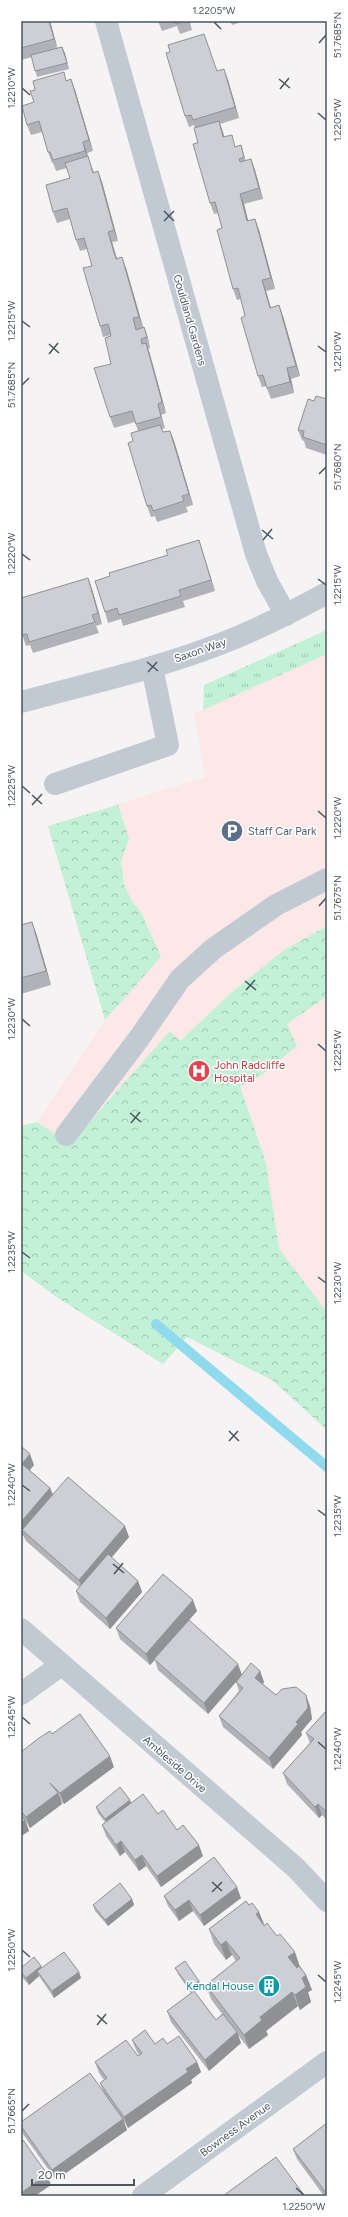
<svg xmlns="http://www.w3.org/2000/svg" width="348" height="2217" font-family="Figtree,sans-serif">
<defs>
<pattern id="grass-tufts" width="24" height="20" patternUnits="userSpaceOnUse"><rect width="24" height="20" fill="#c3f1d5"/><path d="M3 7l-1-3M5 7V3M7 7l1-3M15 17l-1-3M17 17v-4M19 17l1-3" fill="none" stroke="#a0c6b0"/></pattern>
<pattern id="forest-crowns" width="20" height="18" patternUnits="userSpaceOnUse"><rect width="20" height="18" fill="#c3f1d5"/><path d="M2 6a3 3 0 1 1 6 0M12 15a3 3 0 1 1 6 0" fill="none" stroke="#a0c6b0"/></pattern>
</defs>
<rect width="100%" height="100%" fill="#f5f3f3"/>
<path fill="#fce8e6" d="M327,648V1430L272,1380L187,1337L163,1364L58,1298L21,1271V1126L37,1122L105,1020L48,826L205,777L194,714Z"/>
<path fill="url(#grass-tufts)" d="M327,630V654L203,710L204,685Z"/>
<g fill="url(#forest-crowns)">
<path d="M118,805L129,839L121,861L124,884L131,900L142,914L161,957L105,1020L48,826Z"/>
<path d="M327,926V996L287,1024L297,1046L262,1075L240,1086L266,1163L279,1249L327,1312V1430L272,1380L187,1337L163,1364L58,1298L21,1271V1126L37,1122L70,1144L170,1031L180,1041L232,992L284,950Z"/>
</g>
<g fill="none" stroke-linecap="round" stroke-linejoin="round">
<path stroke="#90daee" stroke-width="10" d="M156,1324L327,1467"/>
<g stroke="#c1cad2" stroke-width="22">
<path d="M106,21L256,554L267,581L286,615"/>
<path d="M21,702C87,684 156,669 220,644C257,630 292,612 327,593"/>
<path d="M55,784L168,745L152,667"/>
<path d="M66,1135L140,1037L180,979L213,949L276,905L327,879"/>
<path d="M21,1629L296,1868L327,1901"/>
<path d="M21,1694L61,1665"/>
<path d="M143,2196L327,2062"/>
</g>
</g>
<g fill="#b0b2b7">
<path d="M21,21H50L57,48L62,47L69,69L37,77L32,57L21,60Z"/>
<path d="M158,21H196L190,23L192,30L180,34L177,26L162,31Z"/>
<path d="M230,21H244L232,25Z"/>
<path d="M217,71L228,80L239,118L220,124L224,137L236,147L241,145L246,161L251,159L255,170L263,199L244,204L248,221L255,219L259,230L275,289L266,291L271,308L283,316L300,376L291,379L294,393L271,399L266,386L262,387L258,376L245,316L241,299L237,300L233,289L222,228L218,213L214,214L210,203L195,128L194,125L189,127L185,116Z"/>
<path d="M71,79L75,90L93,151L87,153L88,157L94,172L98,171L102,182L118,241L112,242L117,259L126,268L143,327H144L150,348L148,349L166,413L161,415L165,428L162,429L163,432L170,431L174,441L193,505L186,507L188,512L157,522L155,516L151,517L147,506L133,441L138,431L135,422L114,428L110,417L111,336V335L103,337L100,326L92,266L87,249L80,251L76,240L70,219L57,223L53,212L70,178L67,168L56,171L53,163H52L48,152L42,132L31,135L27,125L34,102L35,90Z"/>
<path d="M327,399V455L306,448L304,441L302,440L298,430L314,401Z"/>
<path d="M199,540L215,591L183,601L185,607L123,626L121,619L108,623L105,612L110,576L168,555Z"/>
<path d="M88,578L92,589L102,624L96,626L99,633L33,653L30,645L26,646L21,631Z"/>
<path d="M32,922L37,936L51,985L21,994V925Z"/>
<path d="M21,1446L34,1465L29,1470L50,1488L53,1494L129,1537L111,1558L138,1581L142,1592L110,1629L80,1602L76,1591L79,1587L26,1541L23,1535L21,1538Z"/>
<path d="M197,1611L187,1622L242,1674L260,1671L264,1682L263,1684L276,1695L310,1706L312,1719L301,1732L302,1735L273,1769L223,1727L219,1716L239,1691L236,1682L208,1714L158,1670L155,1660L150,1665L120,1639L116,1628Z"/>
<path d="M327,1710V1820L322,1815L319,1818L287,1784L283,1773L310,1743L306,1733Z"/>
<path d="M52,1734L114,1767L64,1804L61,1801L62,1804L30,1828L26,1822L29,1831L21,1836V1752Z"/>
<path d="M130,1800L131,1803L177,1830L203,1856L161,1887L146,1866L139,1871L125,1852L120,1856L106,1836L102,1825L105,1822L98,1813L96,1807Z"/>
<path d="M164,1896L241,1898L204,1926L193,1911L179,1921L168,1906Z"/>
<path d="M132,1899L134,1905L108,1926L95,1911L93,1905Z"/>
<path d="M249,1905L259,1912L264,1926L300,1966L306,1975L312,1990L308,1992L311,2002L300,2010L298,2006L266,2031L268,2035L249,2049L238,2035L241,2043L209,2071L171,2022L167,2011L191,1993L178,1974L175,1968L199,1981L202,1987L195,1992L216,2020L222,2014L211,1999L206,1985L236,1961L232,1955L226,1960L214,1944L209,1929Z"/>
<path d="M21,1968H42L79,1972L81,1978L54,1998L39,1976L29,1985L21,1976Z"/>
<path d="M132,2040L155,2044H167L197,2062L201,2072L191,2080L192,2083L128,2128L123,2120L127,2130L56,2180L23,2134L21,2129V2122L104,2093L100,2083L104,2080L99,2073L95,2062L138,2056L139,2055L136,2050Z"/>
<path d="M327,2123V2196H324L297,2159L293,2149Z"/>
</g>
<g fill="#909195">
<path d="M49,21H50L58,50L54,39Z"/>
<path d="M62,47L65,53L69,69L67,63Z"/>
<path d="M224,69L228,80L239,118L235,107Z"/>
<path d="M71,79L75,90L93,151L89,140Z"/>
<path d="M219,121L223,132L227,148L223,137Z"/>
<path d="M83,142L87,153L89,162L85,151Z"/>
<path d="M251,159L255,170L263,199L259,188Z"/>
<path d="M98,171L102,182L118,241L114,230Z"/>
<path d="M240,194L244,204L251,232L247,221Z"/>
<path d="M255,219L259,230L275,289L271,278Z"/>
<path d="M108,232L112,242L120,270L116,259Z"/>
<path d="M122,257L126,268L143,327L139,317Z"/>
<path d="M262,280L266,291L274,319L270,308Z"/>
<path d="M279,305L283,316L300,376L296,366Z"/>
<path d="M144,327L148,338L150,348L147,337Z"/>
<path d="M146,343L150,354L166,413L162,402Z"/>
<path d="M287,368L291,379L294,393L290,382Z"/>
<path d="M158,404L161,415L165,428L161,417Z"/>
<path d="M170,431L174,441L193,505L189,494Z"/>
<path d="M199,540L202,550L215,591L211,580Z"/>
<path d="M88,578L92,589L102,624L98,613Z"/>
<path d="M32,922L37,936L51,985L46,971Z"/>
<path d="M30,1454L34,1465L26,1475L22,1464Z"/>
<path d="M50,1488L54,1499L22,1530L23,1535L21,1538V1522Z"/>
<path d="M125,1526L129,1537L83,1591L79,1580Z"/>
<path d="M138,1581L142,1592L110,1629L106,1618Z"/>
<path d="M193,1600L197,1611L150,1665L146,1654Z"/>
<path d="M238,1664L242,1675L208,1714L204,1703Z"/>
<path d="M260,1671L264,1682L259,1688L255,1678Z"/>
<path d="M306,1695L310,1706L312,1719L301,1732L302,1735L273,1769L269,1758L296,1722Z"/>
<path d="M110,1756L114,1767L64,1804L60,1793Z"/>
<path d="M58,1793L62,1804L30,1828L26,1817Z"/>
<path d="M130,1800L132,1806L108,1825L105,1819Z"/>
<path d="M318,1804L322,1815L319,1818L315,1807Z"/>
<path d="M25,1820L29,1831L21,1836V1823Z"/>
<path d="M121,1841L125,1852L120,1856L116,1845Z"/>
<path d="M199,1845L203,1856L161,1887L157,1876Z"/>
<path d="M142,1855L146,1866L139,1871L135,1860Z"/>
<path d="M237,1887L241,1898L204,1926L200,1915Z"/>
<path d="M132,1899L134,1905L108,1926L105,1920Z"/>
<path d="M189,1900L193,1911L179,1921L175,1910Z"/>
<path d="M259,1912L265,1926L256,1914Z"/>
<path d="M226,1941L232,1955L226,1960L221,1945Z"/>
<path d="M295,1952L300,1967L294,1971L288,1957Z"/>
<path d="M41,1966L44,1972L37,1971L39,1976L29,1985L26,1978Z"/>
<path d="M79,1972L81,1978L54,1998L52,1991Z"/>
<path d="M306,1975L312,1990L308,1992L311,2002L300,2010L295,1995L302,1978Z"/>
<path d="M199,1981L202,1987L192,1994L190,1988Z"/>
<path d="M292,1992L298,2006L266,2031L268,2035L249,2049L244,2035L260,2017Z"/>
<path d="M237,2032L241,2043L209,2071L205,2060Z"/>
<path d="M197,2062L201,2072L191,2080L192,2083L128,2128L124,2117L186,2069Z"/>
<path d="M123,2119L127,2130L56,2180L52,2170Z"/>
<path d="M47,2174L51,2185L35,2196H21V2193Z"/>
</g>
<g fill="#cdcfd5" stroke="#909195">
<path d="M21,21H49L54,39L21,48Z"/>
<path d="M175,21H184L176,24Z"/>
<path d="M204,34L217,71L224,69L235,107L193,120L191,115L185,116L166,53L170,52L168,45Z"/>
<path d="M62,47L67,63L35,71L31,55Z"/>
<path d="M64,72L66,81L71,79L89,140L83,142L85,151L53,160L50,152H48L39,121L27,125L22,106L34,102L30,91L35,90L33,81Z"/>
<path d="M219,121L223,137L232,135L235,147L241,145L244,157L239,159L240,162L251,159L259,188L240,194L247,221L255,219L271,278L262,280L270,308L279,305L296,366L287,368L290,382L267,388L263,375L258,376L241,318L245,316L238,288L233,289L217,230L222,228L215,202L210,203L193,144L198,143L194,128Z"/>
<path d="M88,156L93,173L98,171L114,230L108,232L116,259L122,257L139,317L133,318L136,330L144,327L147,337L141,339L142,344L146,343L162,402L158,404L161,417L136,424L132,411L110,417L94,368L111,364L105,338L111,336L108,324L100,326L83,268L92,266L84,238L76,240L67,208L53,212L46,185L70,178L65,163Z"/>
<path d="M316,396L327,399V445L303,437L304,431L298,430L308,399L314,401Z"/>
<path d="M160,425L163,432L170,431L189,494L182,496L184,501L153,511L151,505L147,506L128,443L133,441L131,433Z"/>
<path d="M199,540L211,580L179,590L181,596L119,615L117,608L105,612L95,581L110,576L109,573L168,555L166,550Z"/>
<path d="M88,578L98,613L92,615L95,622L29,642L27,634L22,635L21,631V598Z"/>
<path d="M32,922L46,971L21,978V925Z"/>
<path d="M21,1446L30,1454L22,1464L50,1488L21,1522Z"/>
<path d="M68,1477L125,1526L79,1580L22,1530Z"/>
<path d="M108,1554L138,1581L106,1618L76,1591Z"/>
<path d="M163,1574L193,1600L146,1654L116,1628Z"/>
<path d="M189,1620L238,1664L204,1703L154,1659Z"/>
<path d="M251,1663L260,1671L255,1678L276,1695L282,1689L296,1687L306,1695L308,1708L296,1722L298,1724L269,1758L219,1716L243,1688L236,1682Z"/>
<path d="M327,1710V1812L318,1804L315,1807L283,1773L314,1739L306,1733Z"/>
<path d="M80,1714L110,1756L60,1793L50,1783L58,1793L26,1817L21,1811V1752L39,1738L50,1731L52,1734Z"/>
<path d="M120,1787L130,1800L105,1819L96,1807Z"/>
<path d="M143,1794L158,1814L163,1810L177,1830L183,1825L199,1845L157,1876L142,1855L135,1860L121,1841L116,1845L102,1825Z"/>
<path d="M21,1815L25,1820L21,1823Z"/>
<path d="M214,1857L237,1887L200,1915L189,1900L175,1910L164,1896Z"/>
<path d="M120,1883L132,1899L105,1920L93,1905Z"/>
<path d="M246,1901L249,1905L252,1903L259,1912L256,1914L264,1926L267,1923L277,1936L280,1934L295,1952L288,1957L297,1968L299,1966L306,1975L302,1978L306,1987L295,1995L292,1992L260,2017L262,2020L244,2035L206,1985L240,1958L226,1941L221,1945L209,1929Z"/>
<path d="M64,1952L79,1972L52,1991L37,1971Z"/>
<path d="M34,1957L41,1966L26,1978L21,1972V1968Z"/>
<path d="M185,1961L199,1981L190,1988L175,1968Z"/>
<path d="M194,1991L216,2020L223,2014L237,2032L205,2060L167,2011Z"/>
<path d="M145,2030L155,2044L163,2038L167,2044L179,2036L197,2062L186,2069L188,2072L124,2117L100,2083L107,2078L95,2062L126,2040L138,2056L142,2053L132,2040Z"/>
<path d="M90,2073L123,2119L52,2170L21,2126V2122Z"/>
<path d="M327,2123V2194L293,2149Z"/>
<path d="M23,2140L47,2174L21,2193V2141Z"/>
<path d="M276,2157L304,2195L303,2196H223Z"/>
</g>
<path fill="none" stroke="#4a5661" stroke-width="1.5" d="M214,22L221,29M319,43L326,35M279,79L290,88M22,88L30,95M280,89L289,78M318,113L326,120M164,211L174,221M164,221L174,211M22,321L30,327M49,344L59,353M318,346L326,352M49,354L58,343M22,385L29,378M319,474L326,467M262,530L273,539M263,540L272,529M22,554L30,560M318,579L326,585M147,662L158,671M148,672L157,662M22,786L30,793M32,795L42,804M32,805L42,794M318,811L326,818M319,906L326,898M245,981L256,990M246,990L255,980M22,1019L30,1026M318,1044L326,1051M130,1113L141,1122M131,1123L140,1112M22,1252L30,1258M318,1277L326,1283M229,1431L239,1441M229,1441L238,1431M22,1485L30,1491M318,1510L326,1516M113,1564L124,1573M114,1574L123,1563M22,1717L30,1724M318,1742L326,1749M212,1882L222,1891M212,1892L222,1882M22,1950L30,1957M318,1975L326,1982M97,2015L107,2024M97,2025L106,2014M22,2111L29,2104M296,2188L304,2195"/>
<defs>
<g id="parking-disc" transform="scale(1.15)"><circle r="9.5" fill="#5c6f8a" stroke="#fff"/><path d="M-3.5-5.5H1a3.5 3.5 0 0 1 0 7H-1V5.5H-3.5ZM-1-3.4V-.6H.8a1.4 1.4 0 0 0 0-2.8Z" fill="#fff"/></g>
<g id="hospital-disc" transform="scale(1.15)"><circle r="9.5" fill="#e0444e" stroke="#fff"/><path d="M-5-5h3v3.5h4V-5h3V5h-3V1.5h-4V5h-3Z" fill="#fff"/></g>
<g id="building-disc" transform="scale(1.15)"><circle r="9.5" fill="#0f9aa8" stroke="#fff"/><path d="M-4-6H4V6H1V3H-1V6H-4ZM-2.5-4.3h1.7v1.8h-1.7ZM.8-4.3h1.7v1.8H.8ZM-2.5-1h1.7V.8h-1.7ZM.8-1h1.7V.8H.8Z" fill="#fff"/></g>
</defs>
<g fill-rule="evenodd">
<use href="#parking-disc" x="232" y="831"/>
<use href="#hospital-disc" x="199" y="1071"/>
<use href="#building-disc" x="269" y="1986"/>
</g>
<g text-anchor="middle" stroke-width="3" stroke-linejoin="round" paint-order="stroke">
<g font-size="11" fill="#4a5661" stroke="#fff">
<text transform="translate(190 320) rotate(74)" y="4">Gouldland Gardens</text>
<text transform="translate(200 650) rotate(-19)" y="4">Saxon Way</text>
<text transform="translate(175 1764) rotate(41)" y="4">Ambleside Drive</text>
<text transform="translate(235 2129) rotate(-36)" y="4">Bowness Avenue</text>
</g>
<g font-size="11" fill="#4e5e75" stroke="#fff" text-anchor="start">
<text x="248" y="835">Staff Car Park</text>
</g>
<g font-size="11" fill="#be3a42" stroke="#fff" text-anchor="start">
<text x="214" y="1069">John Radcliffe<tspan x="214" dy="13">Hospital</tspan></text>
</g>
<g font-size="11" fill="#0d838f" stroke="#fff" text-anchor="end">
<text x="254" y="1990">Kendal House</text>
</g>
</g>
<rect width="348" height="2217" fill="none" stroke="#ffffff" stroke-width="44"/>
<path d="M32 2179v6h102v-6" fill="none" stroke="#4a5661" stroke-width="2"/>
<text x="38" y="2179" font-size="12" fill="#4a5661" stroke="#ffffff" stroke-width="3" paint-order="stroke">20 m</text>
<rect x="22" y="22" width="304" height="2173" fill="none" stroke="#4a5661" stroke-width="1.5"/>
<g font-size="10" text-anchor="middle" fill="#4a5661">
<text x="214" y="14">1.2205°W</text>
<text transform="translate(337 35) rotate(-90)" y="4">51.7685°N</text>
<text transform="translate(11 88) rotate(-90)" y="4">1.2210°W</text>
<text transform="translate(337 120) rotate(-90)" y="4">1.2205°W</text>
<text transform="translate(11 321) rotate(-90)" y="4">1.2215°W</text>
<text transform="translate(337 352) rotate(-90)" y="4">1.2210°W</text>
<text transform="translate(11 385) rotate(-90)" y="4">51.7685°N</text>
<text transform="translate(337 467) rotate(-90)" y="4">51.7680°N</text>
<text transform="translate(11 554) rotate(-90)" y="4">1.2220°W</text>
<text transform="translate(337 585) rotate(-90)" y="4">1.2215°W</text>
<text transform="translate(11 786) rotate(-90)" y="4">1.2225°W</text>
<text transform="translate(337 818) rotate(-90)" y="4">1.2220°W</text>
<text transform="translate(337 898) rotate(-90)" y="4">51.7675°N</text>
<text transform="translate(11 1019) rotate(-90)" y="4">1.2230°W</text>
<text transform="translate(337 1051) rotate(-90)" y="4">1.2225°W</text>
<text transform="translate(11 1252) rotate(-90)" y="4">1.2235°W</text>
<text transform="translate(337 1283) rotate(-90)" y="4">1.2230°W</text>
<text transform="translate(11 1485) rotate(-90)" y="4">1.2240°W</text>
<text transform="translate(337 1516) rotate(-90)" y="4">1.2235°W</text>
<text transform="translate(11 1717) rotate(-90)" y="4">1.2245°W</text>
<text transform="translate(337 1749) rotate(-90)" y="4">1.2240°W</text>
<text transform="translate(11 1950) rotate(-90)" y="4">1.2250°W</text>
<text transform="translate(337 1982) rotate(-90)" y="4">1.2245°W</text>
<text transform="translate(11 2111) rotate(-90)" y="4">51.7665°N</text>
<text x="304" y="2210">1.2250°W</text>
</g>
</svg>
